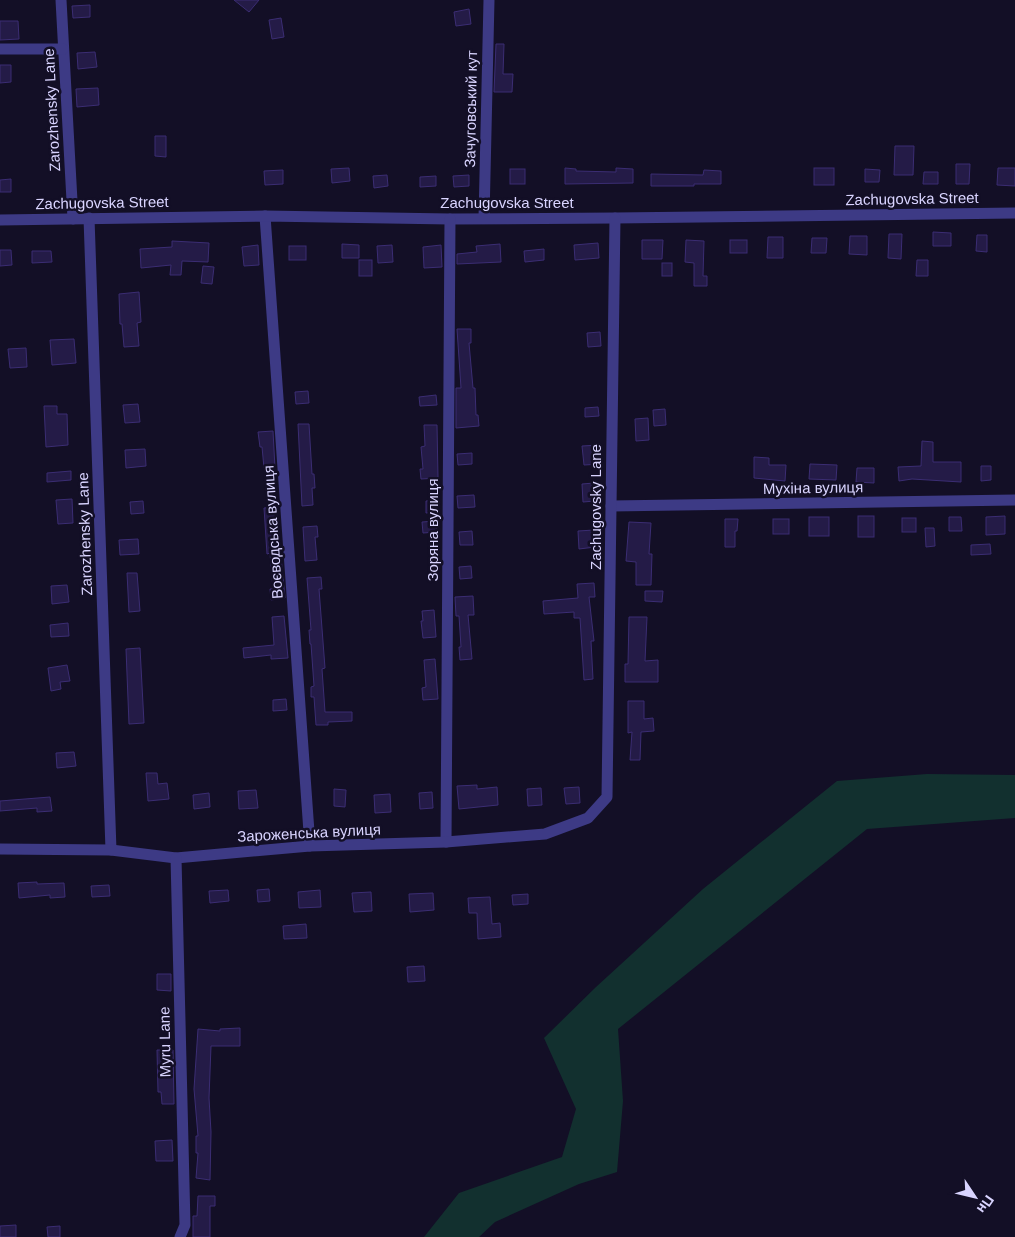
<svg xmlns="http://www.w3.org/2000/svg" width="1015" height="1237" font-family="Arial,sans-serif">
<rect width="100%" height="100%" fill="#130f26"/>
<path fill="#12302f" d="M927,774L1015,775V818L867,829L618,1029L623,1101L617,1172L579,1184L495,1222L479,1237H424L459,1193L562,1157L576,1109L544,1038L596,987L703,889L837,781Z"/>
<g fill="#241b47" stroke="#3b2d73">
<path d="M234,0H259L249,12Z"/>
<path d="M90,5V17L73,18L72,6Z"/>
<path d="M469,9L471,24L456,26L454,12Z"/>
<path d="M281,18L284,37L272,39L269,20Z"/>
<path d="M0,21H18L19,39L0,40Z"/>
<path d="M496,44H504L503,74H513L512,92H494Z"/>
<path d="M95,52L97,67L78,69L77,53Z"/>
<path d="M0,65H11V82L0,83Z"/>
<path d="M98,88L99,105L77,107L76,89Z"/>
<path d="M155,136H166V157L155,156Z"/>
<path d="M895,146H914L913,175H894Z"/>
<path d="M956,164H970L969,184H956Z"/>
<path d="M349,168L350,181L332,183L331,169Z"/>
<path d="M565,168L576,169V171L616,172V168L633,169V183L565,184Z"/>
<rect x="814" y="168" width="20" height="17"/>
<path d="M998,168H1015V186L997,185Z"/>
<rect x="510" y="169" width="15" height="15"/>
<path d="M865,169L880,170L879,182H865Z"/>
<path d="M283,170V184L265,185L264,171Z"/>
<path d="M704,170L721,171V184H694V186H651V174L703,175Z"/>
<path d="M924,172H938V184H923Z"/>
<path d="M387,175L388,186L374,188L373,176Z"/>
<path d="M469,175V186L454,187L453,176Z"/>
<path d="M436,176V186L420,187V177Z"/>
<path d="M11,179V192H0V180Z"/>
<path d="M933,232L951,233V246H933Z"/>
<path d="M889,234H902L901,259L888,258Z"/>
<path d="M977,235H987V252L976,251Z"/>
<path d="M850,236H867V255L849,254Z"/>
<path d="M768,237H783V258H767Z"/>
<path d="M812,238H827L826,253H811Z"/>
<path d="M642,240H663L662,259H642Z"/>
<path d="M686,240L704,241L703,276H707V286H694V263L685,262Z"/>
<rect x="730" y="240" width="17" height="13"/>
<path d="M172,241L209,243L208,262L182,261L181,275H170L171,265L141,268L140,249L172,247Z"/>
<path d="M598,243L599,258L575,260L574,245Z"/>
<path d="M342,244L359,245V258H342Z"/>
<path d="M500,244L501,262L457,264V254L477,252L476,246Z"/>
<path d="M258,245L259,265L244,266L242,247Z"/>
<path d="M392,245L393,262L378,263L377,246Z"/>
<path d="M441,245L442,267L424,268L423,247Z"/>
<rect x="289" y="246" width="17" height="14"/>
<path d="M544,249V260L525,262L524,251Z"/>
<path d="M0,250H11L12,265L0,266Z"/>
<path d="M32,251H51L52,262L32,263Z"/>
<rect x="359" y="260" width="13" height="16"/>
<path d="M917,260H928V276H916Z"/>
<rect x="662" y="263" width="10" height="13"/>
<path d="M203,266L214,267L212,284L201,283Z"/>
<path d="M139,292L141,322L137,323L139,346L124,347L122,324H120L119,294Z"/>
<path d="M457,329H471V343H469L473,388H475L476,415H478L479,426L456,428V388H461Z"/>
<path d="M600,332L601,346L588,347L587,333Z"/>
<path d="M74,339L76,363L52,365L50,340Z"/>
<path d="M26,348L27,367L10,368L8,349Z"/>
<path d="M308,391L309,403L296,404L295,392Z"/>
<path d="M436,395L437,405L420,406L419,397Z"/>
<path d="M138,404L140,422L125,423L123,405Z"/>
<path d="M44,406H57V414H67L68,445L46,447Z"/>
<path d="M598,407L599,416L585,417V408Z"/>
<path d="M665,409L666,425L654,426L653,410Z"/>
<path d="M648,418L649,440L636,441L635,419Z"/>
<path d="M298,424H309L312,474H314L315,488H312L313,505L302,506Z"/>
<path d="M424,425H437L438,478L421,479L420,469H423L421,447L425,446Z"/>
<path d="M273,431L275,468H264L262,447H260L258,432Z"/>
<path d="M922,441L933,442V462H961V482L912,479L899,481L898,467L921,466Z"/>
<path d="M599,445L601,464L584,465L582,446Z"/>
<path d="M145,449L146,466L126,468L125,450Z"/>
<path d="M472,453V464L458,465L457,454Z"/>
<path d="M754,457L769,458V465H786L785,481L754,478Z"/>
<path d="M810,464L837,465L836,480L809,479Z"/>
<path d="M981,466H991V480L981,481Z"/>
<path d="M857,468H874V483L856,482Z"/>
<path d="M71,471V480L47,482V473Z"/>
<path d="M594,483L595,501L583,502L582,484Z"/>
<path d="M474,495L475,507L458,508L457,496Z"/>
<path d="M72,499L73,523L58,524L56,500Z"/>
<path d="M437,500L438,512L426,513V501Z"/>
<path d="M143,501L144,513L131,514L130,502Z"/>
<path d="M276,507L285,598L271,600L270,589H273L270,553L267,554L264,508Z"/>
<rect x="858" y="516" width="16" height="21"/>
<path d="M1005,516V534L986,535V517Z"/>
<rect x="809" y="517" width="20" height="19"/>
<path d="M949,517H961L962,531H949Z"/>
<rect x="902" y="518" width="14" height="14"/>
<path d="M725,519H738L737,531H735V547H725Z"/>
<rect x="773" y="519" width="16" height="15"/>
<path d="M436,521L437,532L423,533L422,522Z"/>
<path d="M629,522L651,523L649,554H652L651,585H636V562L626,561Z"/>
<path d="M317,526L318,537H315L317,560L305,561L303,527Z"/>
<path d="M925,528H934L935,546L926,547Z"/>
<path d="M594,530L595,547L579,549L578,531Z"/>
<path d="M472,531L473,545H460L459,532Z"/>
<path d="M138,539L139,554L120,555L119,540Z"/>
<path d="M990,544L991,554L971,555V545Z"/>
<path d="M471,566L472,578L460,579L459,567Z"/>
<path d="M127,573H137L140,611L129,612Z"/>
<path d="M321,577L322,589H319L325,668L322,669L325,712H352V721L328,722V725H316L314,697H311V687L314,686L311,644H310L309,630H311L307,578Z"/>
<path d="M594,583L595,597H589L594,641H591L593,679L584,680L580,618H574V612L544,614L543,601L578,598L577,584Z"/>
<path d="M67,585L69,602L52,604L51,586Z"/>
<path d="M645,591H663L662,602L645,601Z"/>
<path d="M473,596L474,615H468L472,659L460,660L459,647H461L459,616H456L455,597Z"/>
<path d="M434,610L436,637L423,638L421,621H423L422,611Z"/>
<path d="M284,616L288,658L271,659V655L244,658L243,648L274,645L272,617Z"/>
<path d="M629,617H647L645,661L658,660V682H625V664H628Z"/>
<path d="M68,623L69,636L51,637L50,625Z"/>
<path d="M140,648L144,723L129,724L126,649Z"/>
<path d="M435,659L438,699L423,700L422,688L426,687L424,660Z"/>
<path d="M67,665L70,681L60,682L61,689L51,691L48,668Z"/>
<path d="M286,699L287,710L273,711V700Z"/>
<path d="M628,701H644V719L653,718L654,731L641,732L640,760H630L632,732L628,733Z"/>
<path d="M74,752L76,766L57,768L56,753Z"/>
<path d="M146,773H157L158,784L167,783L169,799L148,801Z"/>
<path d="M477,785V789L497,787L498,805L459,809L457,786Z"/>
<path d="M579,787L580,803L566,804L564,788Z"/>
<path d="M541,788L542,805L528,806L527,789Z"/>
<path d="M334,789L346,790L345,807L334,806Z"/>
<path d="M256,790L258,808L239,809L238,791Z"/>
<path d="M432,792L433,808L420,809L419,793Z"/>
<path d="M209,793L210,807L194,809L193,795Z"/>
<path d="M390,794L391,812L375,813L374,795Z"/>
<path d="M50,797L52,811L37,812V808L0,811V801Z"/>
<path d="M37,882V884L64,883L65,897L50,898V895L19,898L18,883Z"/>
<path d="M109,885L110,896L92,897L91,886Z"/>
<path d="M269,889L270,901L258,902L257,890Z"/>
<path d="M228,890L229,901L210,903L209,891Z"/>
<path d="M320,890L321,907L299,908L298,892Z"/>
<path d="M371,892L372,911L354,912L352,893Z"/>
<path d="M433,893L434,910L410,912L409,894Z"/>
<path d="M528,894V904L513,905L512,895Z"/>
<path d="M490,897L492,924L500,923L501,937L478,939L477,913H469L468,898Z"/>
<path d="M306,924L307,938L284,939L283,926Z"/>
<path d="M424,966L425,981L408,982L407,967Z"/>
<path d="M157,974H171V991L157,990Z"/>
<path d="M240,1028V1046H211L209,1098L211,1132L210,1180L196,1178L198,1153H196V1136H198L194,1089L198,1029L220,1031V1029Z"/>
<path d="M157,1050H173L174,1104H162L161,1092H158Z"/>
<path d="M172,1140L173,1161H156L155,1141Z"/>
<path d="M198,1196H215V1206H210V1237H193V1216H197Z"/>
<path d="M16,1225V1237H0V1226Z"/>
<path d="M60,1226V1237H48L47,1227Z"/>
</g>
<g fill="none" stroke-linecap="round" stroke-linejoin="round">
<g stroke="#3d3a85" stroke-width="11">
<path d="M61,0L73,219"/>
<path d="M0,49H63"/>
<path d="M265,216L310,846"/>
<path d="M89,218L111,850"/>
<path d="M484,218L489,0"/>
<path d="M0,220L265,216L450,219L615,218L1015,213"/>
<path d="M611,506L1015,500"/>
<path d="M446,842L450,219"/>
<path d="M0,849L111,850L176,858L310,846L446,842L545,834L588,818L607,797L615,218"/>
<path d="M176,858L185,1225L180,1237"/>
</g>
</g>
<g text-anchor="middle" stroke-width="5" stroke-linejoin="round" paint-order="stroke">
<g font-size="15" fill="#d9d4ff" stroke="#130f26">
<text transform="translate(471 109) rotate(-89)" y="5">Зачуговський кут</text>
<text transform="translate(52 110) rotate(-93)" y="5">Zarozhensky Lane</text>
<text transform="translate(912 199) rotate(-1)" y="5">Zachugovska Street</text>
<text transform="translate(102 203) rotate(-1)" y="5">Zachugovska Street</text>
<text x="507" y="208">Zachugovska Street</text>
<text transform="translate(813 488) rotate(-1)" y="5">Мухіна вулиця</text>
<text transform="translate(596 507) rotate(-90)" y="5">Zachugovsky Lane</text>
<text transform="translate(433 530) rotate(-90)" y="5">Зоряна вулиця</text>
<text transform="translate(273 532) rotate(-94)" y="5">Воєводська вулиця</text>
<text transform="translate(85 534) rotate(-92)" y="5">Zarozhensky Lane</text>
<text transform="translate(309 833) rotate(-3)" y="5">Зароженська вулиця</text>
<text transform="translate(165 1042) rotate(-91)" y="5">Myru Lane</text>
</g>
</g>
<g transform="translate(975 1197) rotate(125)" stroke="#130f26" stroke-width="4" paint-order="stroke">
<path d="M0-4L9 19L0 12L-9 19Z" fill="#d9d4ff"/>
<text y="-8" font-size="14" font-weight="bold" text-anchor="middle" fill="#d9d4ff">Пн</text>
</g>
</svg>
